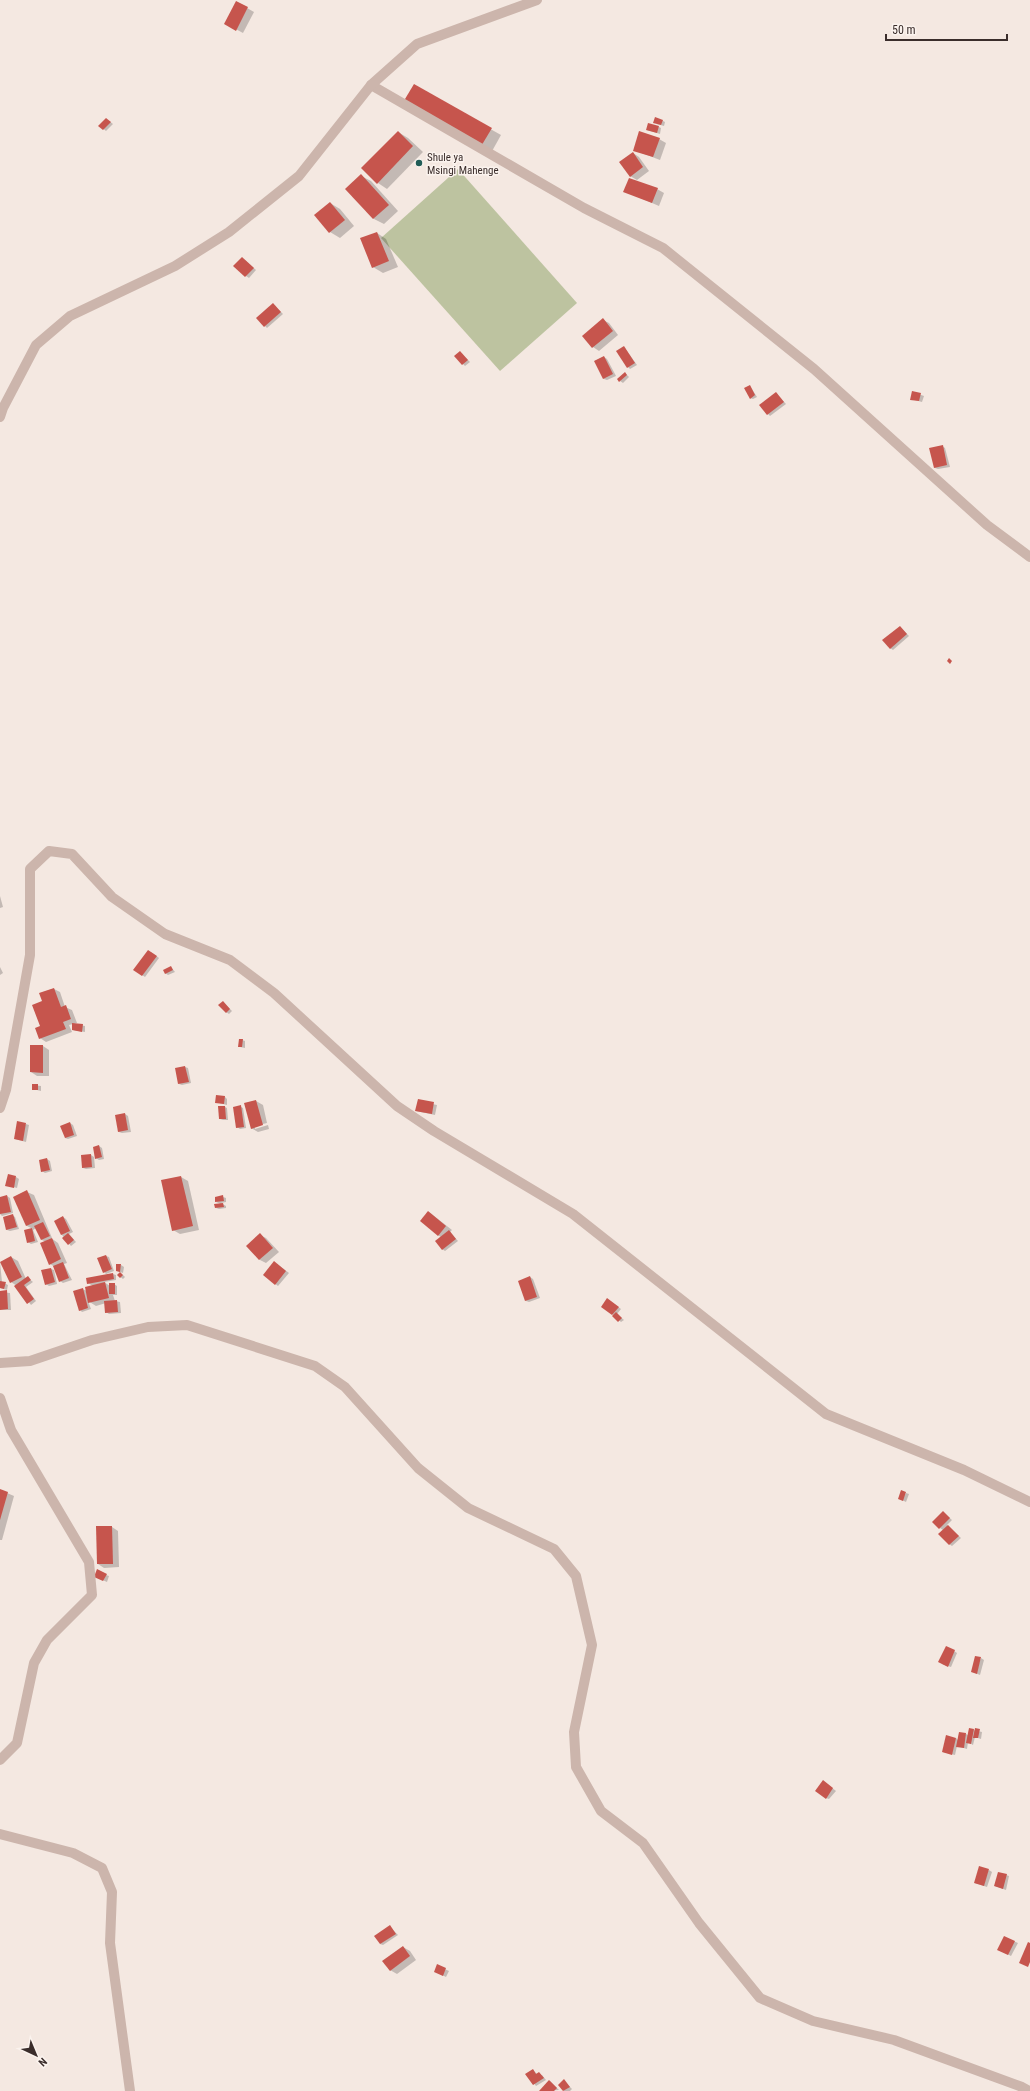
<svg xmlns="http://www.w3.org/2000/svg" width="1030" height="2091" font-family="'Roboto Condensed',sans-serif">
<rect width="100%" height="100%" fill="#f4e8e1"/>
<path fill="#bdc3a0" d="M458,169L577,303L500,371L381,238Z"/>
<g fill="#0003">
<path d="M247,8L254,12L243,33L230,26Z"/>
<path d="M414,86L501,135L491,153Z"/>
<path d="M109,121L113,124L106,131L100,126Z"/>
<path d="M663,121L665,122L664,126L657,124Z"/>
<path d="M659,127L661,128L660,134L647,130Z"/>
<path d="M398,132L408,138L423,152L387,189L378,183Z"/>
<path d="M659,139L666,143L660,160L634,150Z"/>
<path d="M633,153L639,157L649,171L637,180L630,176Z"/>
<path d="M361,176L371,181L398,211L384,224L374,219L347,189Z"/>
<path d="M657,189L664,193L659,206L624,191Z"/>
<path d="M330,203L340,209L354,226L340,238L330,232L316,215Z"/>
<path d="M377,233L386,239L398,267L383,273L373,267Z"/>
<path d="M245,260L256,270L249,278L246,276Z"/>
<path d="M273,304L283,314L267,328L265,326Z"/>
<path d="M603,320L609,323L618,335L599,351L593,347Z"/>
<path d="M624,347L637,365L630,369L628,367Z"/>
<path d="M460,352L470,362L465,366L455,356Z"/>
<path d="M604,357L607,359L616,376L607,380L604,379L595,361Z"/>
<path d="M625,373L629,377L623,383L620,381Z"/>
<path d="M750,386L757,397L753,399L750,398Z"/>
<path d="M913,392L924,396L922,402L911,399Z"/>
<path d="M776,393L786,404L770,416L768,414Z"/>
<path d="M942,446L945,448L950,467L938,469L935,468Z"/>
<path d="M900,627L909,636L893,650L890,648Z"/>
<path d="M0,896L3,907L0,908Z"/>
<path d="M151,952L159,958L145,977L135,970Z"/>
<path d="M0,967L3,973L0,975Z"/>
<path d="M171,967L175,972L168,975L165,973Z"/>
<path d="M54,989L60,992L65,1007L72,1010L77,1023L73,1024L85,1026V1032L73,1030V1024L69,1025L72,1032L46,1042L40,1038L43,1001Z"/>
<path d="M223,1002L232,1011L229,1014L226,1012Z"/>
<path d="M242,1040L245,1041V1048L240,1047Z"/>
<path d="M43,1046L49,1050V1076H37L31,1072Z"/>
<path d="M185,1067L188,1068L191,1083L182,1085L179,1084Z"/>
<path d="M33,1085L41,1086V1091L33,1089Z"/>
<path d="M225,1097L227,1099V1105L216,1102Z"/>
<path d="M256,1101L263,1105L267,1123L255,1126V1129L268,1125L269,1129L258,1132L251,1128Z"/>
<path d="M418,1101L437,1105L435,1115L416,1111Z"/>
<path d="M225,1107L227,1108L228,1120H223L220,1119Z"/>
<path d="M241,1107L243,1108L246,1128L240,1129L237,1127Z"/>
<path d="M125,1114L128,1116L131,1132L122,1133L119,1132L116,1116Z"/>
<path d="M70,1123L73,1125L77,1136L68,1139L65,1138Z"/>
<path d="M26,1124L29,1125L26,1142L15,1139Z"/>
<path d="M99,1146L102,1148L104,1159L99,1160L96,1158Z"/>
<path d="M91,1155L94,1157L95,1168L86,1169L83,1168Z"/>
<path d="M47,1159L50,1161L52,1171L45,1173L42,1171L40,1161Z"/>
<path d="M16,1177L19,1179L17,1188L7,1185Z"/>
<path d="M181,1177L188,1181L199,1230L180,1234L173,1230Z"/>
<path d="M27,1192L34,1195L52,1238H51L58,1243L67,1263L64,1264L72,1280L63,1283L60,1281L55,1267L50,1264L46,1242L42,1240L36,1228L33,1230L38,1242L31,1244L28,1242L25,1231L33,1229L27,1226L15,1198Z"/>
<path d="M7,1196L10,1198L13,1213L2,1216L0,1214V1198Z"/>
<path d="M223,1197L226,1198V1202L221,1203L226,1206V1208L219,1209L216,1208L221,1204L216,1202Z"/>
<path d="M429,1212L452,1230L450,1232L458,1241L445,1251L442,1249V1238L438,1235Z"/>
<path d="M12,1215L15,1217L19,1229L10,1231L7,1230L4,1218Z"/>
<path d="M63,1217L66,1219L73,1232L69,1234L76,1242L71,1246L62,1235L56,1221Z"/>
<path d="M260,1235L266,1238L279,1252L266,1263L260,1260L248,1246Z"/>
<path d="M106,1256L109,1257L114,1271L106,1274L104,1272Z"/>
<path d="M11,1257L18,1261L26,1279L28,1278L33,1282L26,1287L36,1301L31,1305L17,1286L11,1282Z"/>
<path d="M0,1262L2,1282L8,1285L7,1290L0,1288Z"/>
<path d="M277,1264L289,1273L278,1286L264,1275Z"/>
<path d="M121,1265L124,1267L123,1273L117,1271Z"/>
<path d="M51,1269L54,1270L57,1284L49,1286L46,1284Z"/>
<path d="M113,1274L116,1275V1280L104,1282L110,1286L114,1284L117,1286V1295H113L115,1301L120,1302L121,1313L109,1314L106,1312V1303L96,1306L88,1301L91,1309L82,1312L80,1310L82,1289L87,1291L93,1286L88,1283Z"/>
<path d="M118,1275H123L125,1277L123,1279Z"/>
<path d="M530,1277L533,1279L540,1298L529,1302L526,1301Z"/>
<path d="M0,1292L10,1293L11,1310H0Z"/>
<path d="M610,1301L621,1309L617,1314L624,1320L621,1322L603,1306Z"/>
<path d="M0,1490L14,1496L2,1540H0Z"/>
<path d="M906,1493L909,1494L906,1502L902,1500Z"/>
<path d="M945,1514L952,1520L947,1525L961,1538L952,1546L949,1544L943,1530L940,1528Z"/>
<path d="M112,1527L118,1531L119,1567L104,1568L98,1564Z"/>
<path d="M106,1575L109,1576L107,1582L98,1578Z"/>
<path d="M954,1651L957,1653L951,1667L942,1664Z"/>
<path d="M981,1658L984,1660L980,1675L975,1673Z"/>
<path d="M973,1730L982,1732L981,1739L975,1737L973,1745L968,1742L967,1749L957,1746L955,1755L943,1752L956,1738L958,1740L966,1734L968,1735Z"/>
<path d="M826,1783L836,1791L829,1799L826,1798Z"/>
<path d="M989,1870L992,1872L987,1887L975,1883Z"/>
<path d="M1006,1875L1009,1876L1006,1890L995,1886Z"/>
<path d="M390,1927L398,1935L383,1945L380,1944Z"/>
<path d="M1004,1937L1018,1943L1011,1956L999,1950Z"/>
<path d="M403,1947L410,1951L416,1960L397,1974L390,1970Z"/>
<path d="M438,1966L449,1971L446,1977L438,1973Z"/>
<path d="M533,2070L537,2074L542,2075L546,2080L536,2086L527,2074Z"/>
<path d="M550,2081L559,2090L540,2091Z"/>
<path d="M564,2081L572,2089L570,2091H564L559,2085Z"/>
</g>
<g fill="#c6554d">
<path d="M236,1L248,7L236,31L224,24Z"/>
<path d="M414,84L492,128L480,148L402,104Z"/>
<path d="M655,117L663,120L661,125L653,123Z"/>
<path d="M106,118L111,122L103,130L98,126Z"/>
<path d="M648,123L659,126L657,133L646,130Z"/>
<path d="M398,131L413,146L377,184L361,168Z"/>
<path d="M639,131L660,138L653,157L633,151Z"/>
<path d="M633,152L643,167L630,177L619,162Z"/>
<path d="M361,174L389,205L373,219L345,189Z"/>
<path d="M629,178L658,188L652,203L623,192Z"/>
<path d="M330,202L345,220L329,233L314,215Z"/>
<path d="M377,232L389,261L372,268L360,238Z"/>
<path d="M242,257L254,268L245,277L233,266Z"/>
<path d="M273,303L281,312L264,327L256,318Z"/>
<path d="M603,318L613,331L592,348L582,336Z"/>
<path d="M624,346L635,363L627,368L616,351Z"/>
<path d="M460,351L468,360L462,365L454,356Z"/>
<path d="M604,356L613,374L603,379L594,361Z"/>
<path d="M625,372L627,375L619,382L617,379Z"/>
<path d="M750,385L755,395L750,399L744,388Z"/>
<path d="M912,391L921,393L919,401L910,400Z"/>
<path d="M776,392L784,402L767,415L759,405Z"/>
<path d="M943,445L947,465L934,468L929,448Z"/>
<path d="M900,626L907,634L890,649L882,640Z"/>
<path d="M949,658L952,661L950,664L947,661Z"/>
<path d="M148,950L157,956L142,976L133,970Z"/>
<path d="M171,966L173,970L165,974L163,970Z"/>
<path d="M54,988L61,1007L66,1005L71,1019L63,1022L66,1029L39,1039L35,1028L40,1026L32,1005L42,1001L39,993Z"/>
<path d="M223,1001L230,1009L226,1013L218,1005Z"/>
<path d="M72,1023L83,1024L82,1032L72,1030Z"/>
<path d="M239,1039H243L242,1047H238Z"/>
<path d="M30,1045H43V1073L30,1072Z"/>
<path d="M185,1066L189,1082L178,1084L175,1068Z"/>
<rect x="32" y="1084" width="6" height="6"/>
<path d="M216,1095L225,1096L224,1104L215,1103Z"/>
<path d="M418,1099L434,1102L432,1114L415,1111Z"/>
<path d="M256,1100L263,1125L251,1129L244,1103Z"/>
<path d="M241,1105L244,1127L236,1128L233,1107Z"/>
<path d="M218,1106H225L226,1119H219Z"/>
<path d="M125,1113L128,1130L118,1132L115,1115Z"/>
<path d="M17,1121L26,1123L23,1141L14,1139Z"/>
<path d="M70,1122L74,1135L65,1138L60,1126Z"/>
<path d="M99,1145L102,1157L95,1159L93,1147Z"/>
<path d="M91,1154L92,1167L82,1168L81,1155Z"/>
<path d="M47,1158L50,1170L41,1172L39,1160Z"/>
<path d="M8,1174L16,1176L14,1188L5,1186Z"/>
<path d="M181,1176L193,1226L172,1231L161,1180Z"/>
<path d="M27,1190L40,1220L26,1226L13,1197Z"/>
<path d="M7,1195L11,1212L0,1214V1197Z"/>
<path d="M223,1195L224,1201L215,1202V1197Z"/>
<path d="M223,1203L224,1207L215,1208L214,1204Z"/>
<path d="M428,1211L446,1226L438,1236L420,1221Z"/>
<path d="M13,1214L17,1227L6,1230L3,1217Z"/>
<path d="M63,1216L70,1231L61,1235L54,1221Z"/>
<path d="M43,1222L50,1236L41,1240L34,1226Z"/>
<path d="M32,1228L35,1241L27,1243L24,1230Z"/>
<path d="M449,1230L456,1239L442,1250L435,1241Z"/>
<path d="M68,1233L74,1240L68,1245L62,1238Z"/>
<path d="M260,1233L273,1248L259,1260L246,1246Z"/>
<path d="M52,1238L61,1259L49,1265L40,1243Z"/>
<path d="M106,1255L112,1269L103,1273L97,1258Z"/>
<path d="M11,1256L22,1277L10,1283L0,1262Z"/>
<path d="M274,1261L286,1271L275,1285L263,1275Z"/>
<path d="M63,1262L69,1278L59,1282L53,1266Z"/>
<path d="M116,1264H121L120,1272L116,1271Z"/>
<path d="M51,1268L55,1282L45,1285L41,1270Z"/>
<path d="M120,1272L123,1275L120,1278L117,1275Z"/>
<path d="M113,1273L114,1279L87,1284L86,1278Z"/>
<path d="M28,1276L31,1280L24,1285L34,1299L27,1304L14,1286Z"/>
<path d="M530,1276L537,1297L525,1301L518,1281Z"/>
<path d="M0,1281L6,1282L4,1289L0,1288Z"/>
<path d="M105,1282L109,1298L88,1303L85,1287Z"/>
<rect x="109" y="1283" width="6" height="11"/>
<path d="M83,1288L88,1308L79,1311L73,1291Z"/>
<path d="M7,1290L8,1309L0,1310V1291Z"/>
<path d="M607,1298L619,1307L612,1315L601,1307Z"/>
<path d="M117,1300L118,1312L105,1313L104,1301Z"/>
<path d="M616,1312L622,1318L618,1322L612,1316Z"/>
<path d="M0,1489L8,1492L0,1520Z"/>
<path d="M901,1490L906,1492L903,1501L898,1499Z"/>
<path d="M943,1511L950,1518L939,1529L932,1522Z"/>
<path d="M948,1525L959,1536L949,1545L938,1534Z"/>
<path d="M96,1526H112L113,1564H97Z"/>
<path d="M97,1569L107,1574L103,1581L94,1577Z"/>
<path d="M946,1646L955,1650L948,1667L938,1662Z"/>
<path d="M975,1656L981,1657L977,1674L971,1672Z"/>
<path d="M969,1728L974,1729L971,1744L966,1743Z"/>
<path d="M975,1728L980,1729L978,1738H973Z"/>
<path d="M959,1732L966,1733L964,1748L956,1747Z"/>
<path d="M946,1735L956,1738L952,1755L942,1752Z"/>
<path d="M823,1780L833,1788L826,1799L815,1791Z"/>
<path d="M979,1866L989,1869L984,1886L974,1883Z"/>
<path d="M998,1872L1007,1874L1003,1889L994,1886Z"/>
<path d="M390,1925L396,1934L380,1944L374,1936Z"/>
<path d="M1004,1936L1015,1941L1008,1955L997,1950Z"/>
<path d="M1028,1942L1030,1943V1962L1028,1967L1019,1963Z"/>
<path d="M403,1946L410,1956L390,1971L382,1961Z"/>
<path d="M437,1964L446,1968L443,1976L434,1972Z"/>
<path d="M533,2069L536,2074L539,2072L544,2078L533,2085L525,2074Z"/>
<path d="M564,2079L570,2087L563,2091L558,2085Z"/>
<path d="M549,2080L557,2088L554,2091H539Z"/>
</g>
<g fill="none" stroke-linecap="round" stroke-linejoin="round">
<g stroke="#ccb5ac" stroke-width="10">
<path d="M371,85L584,208L663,248L814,369L987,525L1030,557"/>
<path d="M0,1108L6,1090L30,955V869L49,851L72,854L112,897L165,934L230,960L274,993L397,1106L434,1131L573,1214L826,1414L964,1470L1030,1502"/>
<path d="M0,1363L30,1361L92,1340L148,1327L187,1325L315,1366L345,1387L418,1468L468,1508L554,1549L576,1576L592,1645L574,1732L576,1767L601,1811L643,1843L699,1923L760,1998L813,2021L894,2040L1022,2087L1029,2091"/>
</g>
<g stroke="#ccb5ac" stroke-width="10">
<path d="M0,417L3,408L36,345L70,316L175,266L229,232L299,176L371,85L417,44L537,0"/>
<path d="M0,1398L11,1430L89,1562L92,1595L47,1640L34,1663L17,1743L0,1760"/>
<path d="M0,1834L73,1853L102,1868L112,1892L110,1943L130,2091"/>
</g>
</g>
<circle fill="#205c56" stroke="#fbf3ee" stroke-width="1.5" cx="419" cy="163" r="4"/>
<g text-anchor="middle" stroke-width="3" stroke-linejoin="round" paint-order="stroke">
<g font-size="11" fill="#3a2d2b" stroke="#fbf3ee" text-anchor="start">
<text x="427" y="161">Shule ya<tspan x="427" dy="13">Msingi Mahenge</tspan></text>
</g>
</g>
<g transform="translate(36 2055) rotate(136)" stroke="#fbf3ee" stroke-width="3" paint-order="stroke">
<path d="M0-3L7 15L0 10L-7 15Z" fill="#3a2d2b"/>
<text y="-6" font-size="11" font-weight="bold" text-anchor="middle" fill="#3a2d2b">N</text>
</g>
<path d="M886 34v6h121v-6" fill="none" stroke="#3a2d2b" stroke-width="2"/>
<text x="892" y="34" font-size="12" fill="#3a2d2b" stroke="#fbf3ee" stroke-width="3" paint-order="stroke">50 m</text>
</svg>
